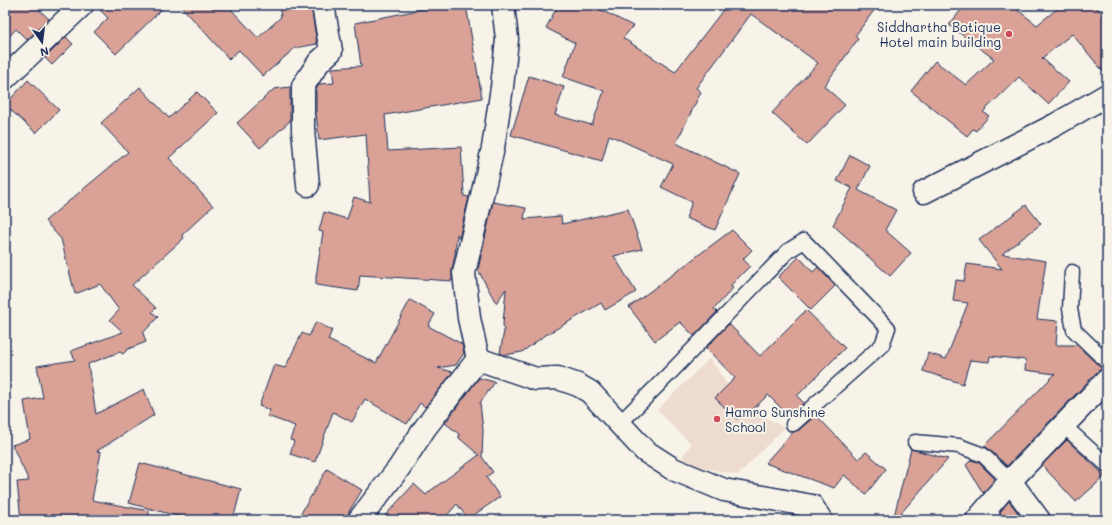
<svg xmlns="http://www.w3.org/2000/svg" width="1112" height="525" font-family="Mali,sans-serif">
<rect width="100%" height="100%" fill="#f7f3e8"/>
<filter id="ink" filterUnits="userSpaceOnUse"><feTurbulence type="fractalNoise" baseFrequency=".025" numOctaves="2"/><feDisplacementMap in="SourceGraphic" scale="8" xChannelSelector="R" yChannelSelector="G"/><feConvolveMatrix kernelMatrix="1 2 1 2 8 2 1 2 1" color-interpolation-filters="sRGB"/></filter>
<g filter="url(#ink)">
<path fill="#eedbcf" d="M710,358L737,400L784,428L738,475L695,466L682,457L691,444L657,410Z"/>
<g fill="#daa296" stroke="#1b2f5e">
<path d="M5,5H34L49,19L27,40L16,29L5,41Z"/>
<path d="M95,5H166L116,54L94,32L108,18Z"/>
<path d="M180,5H227L258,38L281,17L279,5H311L317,44L295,48L263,76L239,50L229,59Z"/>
<path d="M443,5H466L482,98L385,115L388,151L461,147L464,196L469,197L459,238L457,234L455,255L452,270V281L360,275L358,291L316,285V277L323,232L319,231L324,212L347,219L354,197L370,202L366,134L319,140L316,113V90L319,84L334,83L332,68L361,66L355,23Z"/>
<path d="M558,5H591L633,26L623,38L675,72L727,5H878L855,36L858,39L824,86L845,105L807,145L772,113L818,63L751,14L696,88L701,92L676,143L740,174L715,230L686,218L692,202L661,187L673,164L609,135L602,161L511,135L529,76L564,87L555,115L592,125L604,91L563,77L575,43L546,28Z"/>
<path d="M965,5H1011L1037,25L1062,5H1095L1107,20V76L1072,34L1042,58L1069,82L1048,104L1019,77L983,112L989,116L976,131L973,129L967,136L911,91L935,61L966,85L994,59L949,25Z"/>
<path d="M66,37L73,44L52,65L45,58Z"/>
<path d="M28,80L59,110L36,133L5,105Z"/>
<path d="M140,87L169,118L197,92L218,113L169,158L213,206L182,235L184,238L132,285L156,308L152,312L158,317L143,333L146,342L128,349L123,354L120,352L88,364L96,414L144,389L154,415L97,451L101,452L92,500L149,511V520H21L17,482L29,481L12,445L30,439L24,401L43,398L37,366L75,360L71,351L123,332L110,320L119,310L100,284L75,294L61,239L45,221L128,152L101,123Z"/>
<path d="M290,87V121L260,148L237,123L274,89Z"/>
<path d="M850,155L870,166L858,190L896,210L885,230L911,253L890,276L833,225L852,188L837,181Z"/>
<path d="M493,202L526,208L524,219L561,216L562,224L628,209L642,249L614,256L636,292L605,310L601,303L544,336L522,352L505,355L500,353L504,331L503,324L506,289L496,303L478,270Z"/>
<path d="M1026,205L1041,224L1002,254L1046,261L1037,319L1058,321L1056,345H1077L1102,369L1098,371L1007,466L989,449L984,446L1055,374L1025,370L1026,360L990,356L989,362L970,360L963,384L923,371L928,353L946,359L968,303L953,301L956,280L964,281L967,264L1002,269L979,240Z"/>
<path d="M732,230L752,250L743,259L750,266L730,286L733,288L714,309L717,312L694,336L680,322L655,341L629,307Z"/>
<path d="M799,257L813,272L818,267L835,286L811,310L778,277Z"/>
<path d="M410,300L435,314L428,326L462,344L464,353L456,365L438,368L453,372L425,407L420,403L407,424L365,399L352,422L333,412L315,462L290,454L294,441L290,440L295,426L267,416L270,410L259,406L274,365L285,368L302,333L309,336L316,322L332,330L328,340L376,363Z"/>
<path d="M806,310L845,348L797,396L804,403L789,416L768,395L750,412L747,410L737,419L715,398L735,378L706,348L729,324L760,356Z"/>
<path d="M479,378L495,382L480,403L483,430L482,457L493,472L486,477L500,497L468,519L457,504L443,520H381L414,484L426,495L430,491L479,455L459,438V434L445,423Z"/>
<path d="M816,415L858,459L866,452L886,469L866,494L844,475L834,488L765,463L793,432L799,430Z"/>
<path d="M1067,440L1105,476L1076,502L1042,465Z"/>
<path d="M911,449L948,459L895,520H893Z"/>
<path d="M971,460L978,462L995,479L983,493L966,465Z"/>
<path d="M140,463L241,489L233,520H192L129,503Z"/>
<path d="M327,469L362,490L344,520H297Z"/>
<path d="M1009,501L1023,520H1002L1000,512Z"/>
</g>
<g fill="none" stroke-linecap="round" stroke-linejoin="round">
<g stroke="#1b2f5e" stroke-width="17">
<g id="service">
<path d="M1072,272L1070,309L1074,330L1107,362"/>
<path d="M619,424L670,373L788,251L804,241L888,328L882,345L793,424"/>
<path d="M1064,426L1107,465"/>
<path d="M915,442L959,446L983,455L1010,481"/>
<path d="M989,505L994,520"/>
</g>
</g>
<g stroke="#1b2f5e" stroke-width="25">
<g id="minor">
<path d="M5,78L82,5"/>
<path d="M308,185L303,130V86L319,62L331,51L323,5"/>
<path d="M924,192L1055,125L1107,95"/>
<path d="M478,359L469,318L464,273L493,148L502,87L507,39L503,5"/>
<path d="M1010,481L1039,520"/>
<path d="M359,520L399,468L425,428L478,359L536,379L558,378L578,385L590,392L645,451L673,469L724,490L812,506L821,520"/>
<path d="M977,520L1010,481L1107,380"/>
</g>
</g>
<use href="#service" stroke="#f7f3e8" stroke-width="14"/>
<use href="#minor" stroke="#f7f3e8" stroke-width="22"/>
</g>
</g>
<g fill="#d1495b" stroke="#f7f3e8" stroke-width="1.5">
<circle cx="1009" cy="34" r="4"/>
<circle cx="717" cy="419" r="4"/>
</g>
<g text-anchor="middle" stroke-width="4" stroke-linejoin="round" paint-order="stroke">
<g font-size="13" fill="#1b2f5e" stroke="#f7f3e8" text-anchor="end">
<text x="1001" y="32">Siddhartha Botique<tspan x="1001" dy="15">Hotel main building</tspan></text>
<text x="725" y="417" text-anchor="start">Hamro Sunshine<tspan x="725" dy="15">School</tspan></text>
</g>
</g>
<rect width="1112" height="525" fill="none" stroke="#f7f3e8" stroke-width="20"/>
<rect x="10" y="10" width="1092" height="505" fill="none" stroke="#1b2f5e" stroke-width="1.5" filter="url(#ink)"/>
<g transform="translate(42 42) rotate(166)" stroke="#f7f3e8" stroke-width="3" paint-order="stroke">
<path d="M0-3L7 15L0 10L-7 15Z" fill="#1b2f5e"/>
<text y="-6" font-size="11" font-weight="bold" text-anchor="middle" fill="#1b2f5e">N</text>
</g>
</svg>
